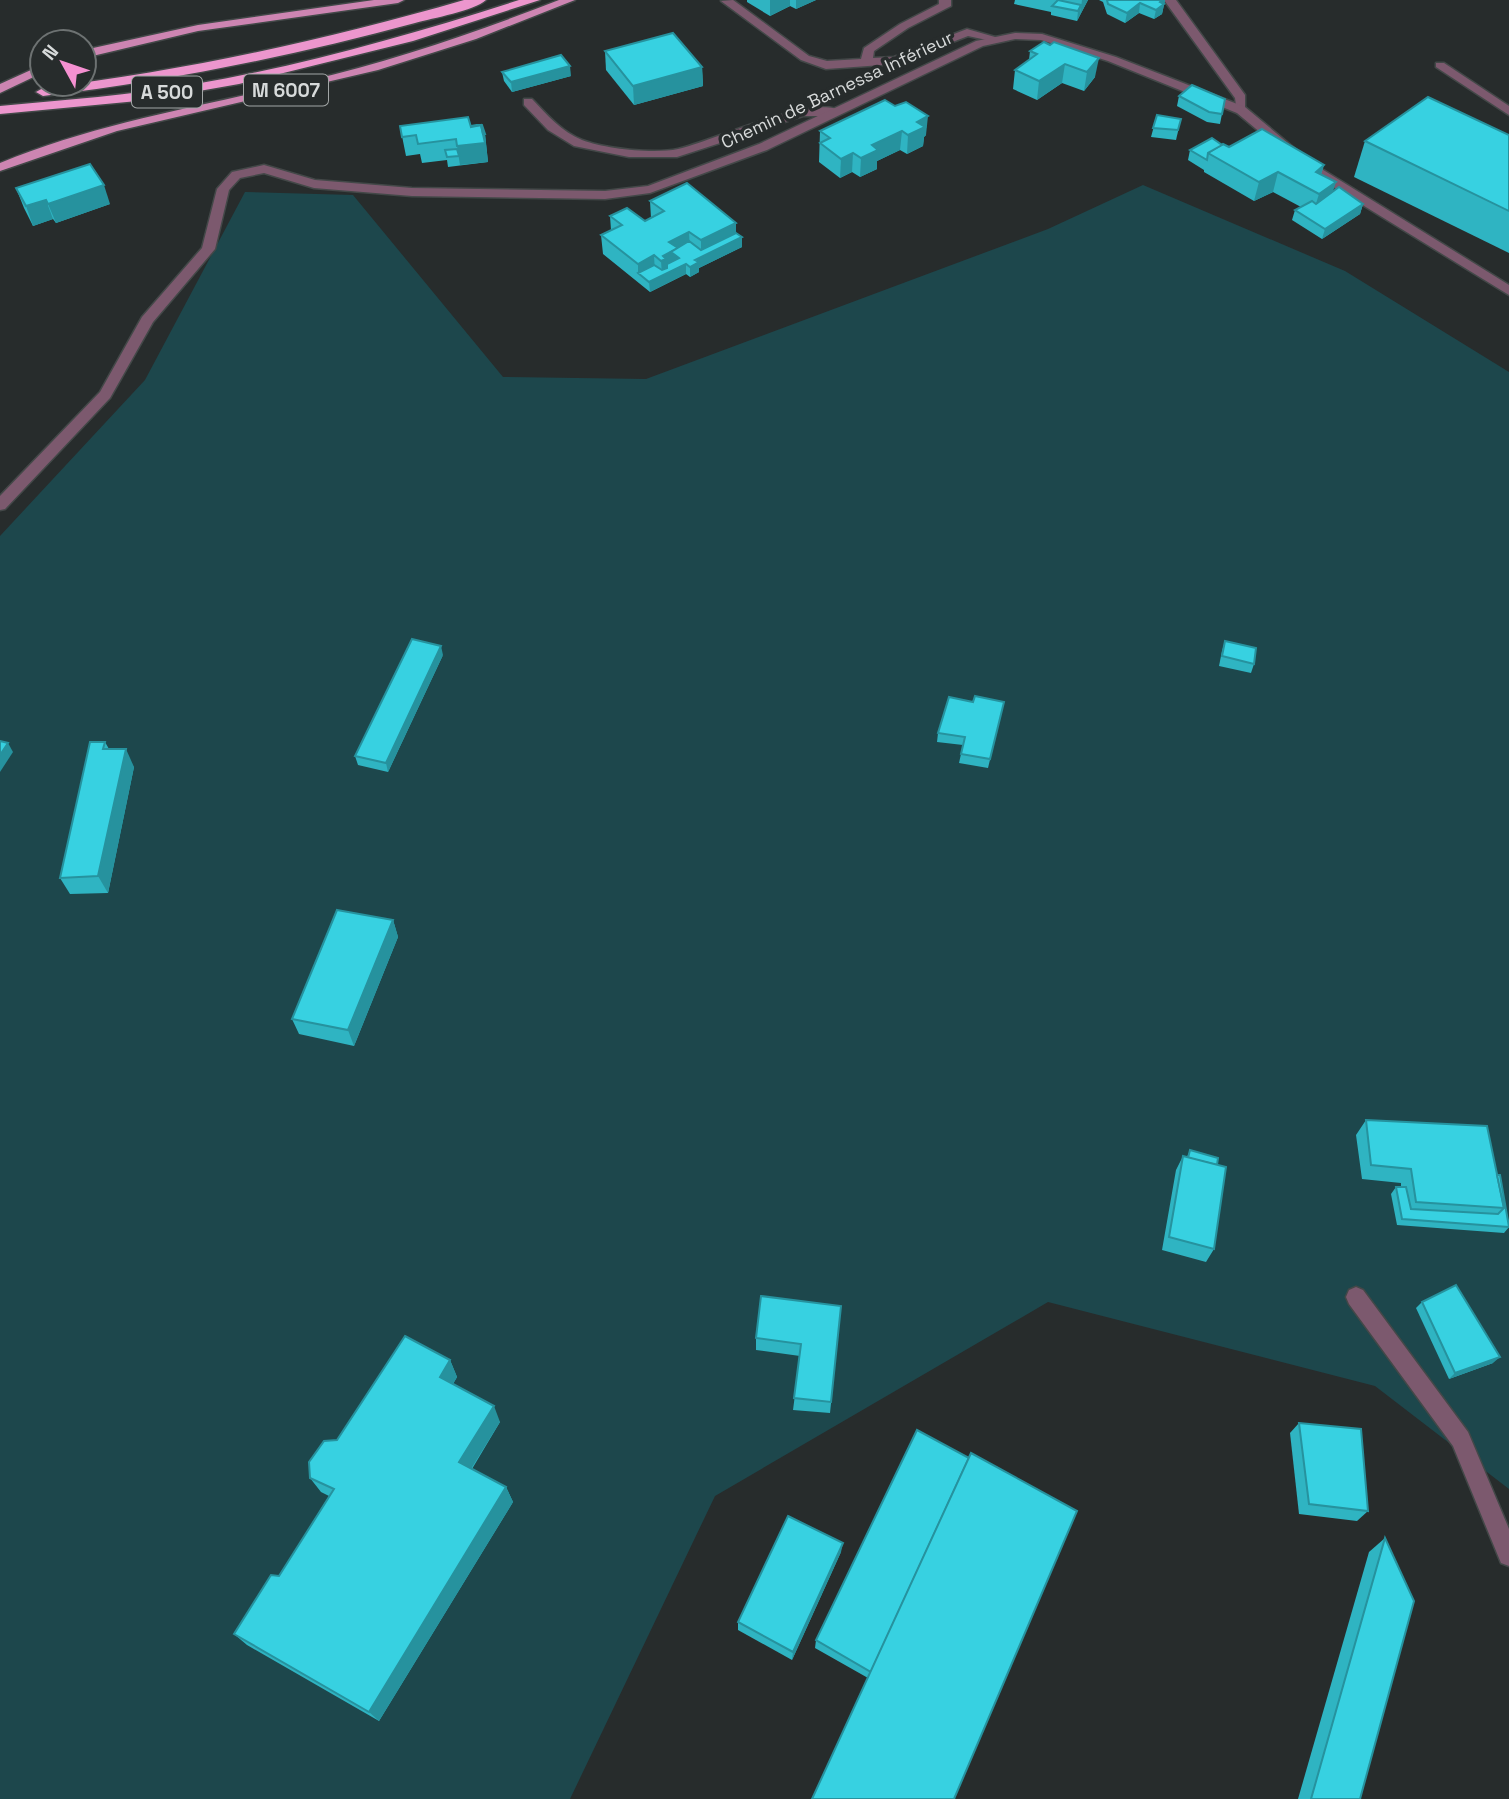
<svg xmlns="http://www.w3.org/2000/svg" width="1509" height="1799" font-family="'Space Grotesk',sans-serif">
<rect width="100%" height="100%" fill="#272c2c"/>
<path fill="#1d474c" d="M1143,185L1345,271L1509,372V1489L1375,1386L1048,1302L715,1496L570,1799H0V536L145,380L245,192L353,195L503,377L646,379L1048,229Z"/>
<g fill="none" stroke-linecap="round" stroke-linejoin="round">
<g stroke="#434848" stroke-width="3">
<g id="lane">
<path d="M733,0L809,56L827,61L861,59L864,48L900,24L939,4V0H951V6L908,28L874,51L873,58L894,57L967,29L1002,39L996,42L968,36L896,64L826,69L801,60L721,1Z"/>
<path d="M1164,0H1176L1245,95V113H1237L1235,98Z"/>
<path d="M1436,63H1444L1509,106V115L1436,67Z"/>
<path d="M524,99H532C547,115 562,132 582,140C605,149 654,154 678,149C711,142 816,92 842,112L836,116H803L677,157H629L574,146L548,130L524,105Z"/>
<path d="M1356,1287L1363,1290L1468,1432L1509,1529V1566L1501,1563L1453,1446L1349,1304L1346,1297L1349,1290Z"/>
</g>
</g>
<g stroke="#434848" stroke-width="3">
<path id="street" d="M1015,33L1042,34L1116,57L1245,107L1312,163L1509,285V295L1304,169L1237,113L1108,61L1041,40L1015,39L983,46L767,150L650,193L605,199L412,196L314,188L264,173L240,178L229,190L215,249L153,322L110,398L5,509L0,510V496L100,392L142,317L202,248L217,189L232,172L264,165L315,180L412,188L605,191L648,186L759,144L976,41Z"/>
</g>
<g stroke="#434848" stroke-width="3">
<g id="primary">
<path d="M374,0H404L398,3L198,31L84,58V50L198,25Z"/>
<path d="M559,0H575L476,39L378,70L117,131L0,171V163C99,122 203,106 307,81C393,61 477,32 559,0Z"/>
<path d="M42,65V73L0,93V84Z"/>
</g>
</g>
<g stroke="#434848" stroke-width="3">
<g id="highway">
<path d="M464,0H486C474,11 433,18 415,23C293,56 169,81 43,96L36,92L43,88C184,71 326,40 464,0Z"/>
<path d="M519,0H540L413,41L239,84L148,100L0,114V106C65,100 131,95 195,84C305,65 413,34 519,0Z"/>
</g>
</g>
<use href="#lane" fill="#7c596e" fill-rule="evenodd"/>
<use href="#street" fill="#7c596e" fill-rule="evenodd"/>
<use href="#primary" fill="#cd85b2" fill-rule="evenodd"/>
<use href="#highway" fill="#ec96cd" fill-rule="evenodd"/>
</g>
<g fill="#2fb4c2">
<path d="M747,0H816L796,9L790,6L770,16L747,2Z"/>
<path d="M1015,0H1088L1077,21L1051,15V12L1014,4Z"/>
<path d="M1099,0H1165L1162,14L1154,19L1139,13L1125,23L1107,14L1103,2Z"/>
<path d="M1044,42L1095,77L1084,91L1062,83L1037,100L1013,89L1015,70L1029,60L1030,51Z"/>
<path d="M605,51L702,67L703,86L634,105L606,70Z"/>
<path d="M502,72L571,76L512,92L504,81Z"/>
<path d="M1179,96L1225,99L1220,124L1207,122L1177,106Z"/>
<path d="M885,100L926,135L924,137L923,146L907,154L900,150L877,161V169L860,177L852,172L840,178L819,162L820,131Z"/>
<path d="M1157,115L1181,119L1176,140L1151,137Z"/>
<path d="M400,126H471L485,134L488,162L448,167L447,160L422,163L420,154L406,156Z"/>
<path d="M1509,135V253L1354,177L1365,141Z"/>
<path d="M1222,145L1324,165L1321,174L1333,191L1363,204L1360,214L1322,239L1292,220L1295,210L1301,207L1273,192L1254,201L1204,172V170L1188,160L1190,150Z"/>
<path d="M16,188L110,204L56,223L53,219L33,226L24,208Z"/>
<path d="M650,201L736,233L742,237V247L699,268V272L690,277L686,274L650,292L603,254L601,235L611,230L610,216L645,221L651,218Z"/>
<path d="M1225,641L1254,664L1251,673L1219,666L1222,651Z"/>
<path d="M443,655L388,772L358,765L355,756Z"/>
<path d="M973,702L1002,711L988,768L959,763L963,745L937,742L938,733Z"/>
<path d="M105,742L109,749L134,767L108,893L70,894L60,878Z"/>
<path d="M393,920L398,937L354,1046L299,1034L292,1019Z"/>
<path d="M1366,1120L1497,1175L1509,1222V1227L1504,1233L1397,1225L1391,1194L1396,1187H1401V1183L1362,1179L1356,1135Z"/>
<path d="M1190,1150L1214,1249L1206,1262L1162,1250L1176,1170L1183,1156L1187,1157Z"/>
<path d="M1422,1302L1493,1363L1449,1379L1416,1308Z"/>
<path d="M841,1306L830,1413L793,1410L800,1356L756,1350V1338Z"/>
<path d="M450,1360L457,1377L453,1384L500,1422L472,1469L506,1487L513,1502L379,1721L247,1645L234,1634L279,1576L329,1496L321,1492L310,1478L337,1440Z"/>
<path d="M1299,1423L1368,1511L1357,1521L1299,1514L1290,1433Z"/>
<path d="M917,1430L954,1799L868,1678L815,1648L816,1640Z"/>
<path d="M1385,1538L1360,1799H1298L1369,1552Z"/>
<path d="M841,1552L792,1660L738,1630V1622Z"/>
</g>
<g fill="#26929e">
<path d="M770,0H790V6L770,16Z"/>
<path d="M796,0H816L796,9Z"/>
<path d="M1082,0H1088L1080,15Z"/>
<path d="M1162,0H1165L1162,14L1154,19L1156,10L1160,2Z"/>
<path d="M1140,3L1139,13L1125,23L1127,13Z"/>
<path d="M1081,5L1080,15L1077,21L1078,11Z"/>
<path d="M1099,58L1095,77L1084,91L1087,72Z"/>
<path d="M1065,64L1062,83L1037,100L1039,81Z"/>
<path d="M570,66L571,76L512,92L511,82Z"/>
<path d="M702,67L703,86L634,105L633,86Z"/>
<path d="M928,116L926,135L924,137L923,146L907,154L908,135L917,122Z"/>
<path d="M902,131L900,150L877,161V169L860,177L861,158L872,145Z"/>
<path d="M485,134L488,162L460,165L457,146L472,136Z"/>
<path d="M853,153L852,172L840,178L841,159Z"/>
<path d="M1324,165L1318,184L1310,191L1316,172Z"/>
<path d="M1278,172L1273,192L1254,201L1259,182Z"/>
<path d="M1336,182L1330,201L1313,213L1319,194Z"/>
<path d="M104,185L110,204L56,223L48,204Z"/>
<path d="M46,200L53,219L33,226L26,206Z"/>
<path d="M1363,204L1360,214L1322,239L1325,229Z"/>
<path d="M736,223V240L742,237V247L699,268V272L690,277V267L695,260L701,257V240Z"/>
<path d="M689,232L690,251L686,264V274L650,292L649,282L662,276L661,261L669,242Z"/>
<path d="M654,255L655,275L638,273V264Z"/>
<path d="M441,646L443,655L388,772L386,763Z"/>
<path d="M8,743L13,752L0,772V755Z"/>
<path d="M126,749L134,767L108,893L98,876Z"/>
<path d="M393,920L398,937L354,1046L348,1030Z"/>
<path d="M1500,1357L1493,1363L1449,1379L1455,1373Z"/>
<path d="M450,1360L457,1377L447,1394L440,1377Z"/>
<path d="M494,1406L500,1422L466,1477L459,1462Z"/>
<path d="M506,1487L513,1502L379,1721L369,1712Z"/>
<path d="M843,1543L841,1552L792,1660L793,1652Z"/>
</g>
<g fill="#37d1e1" stroke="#26929e" stroke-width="2">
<path d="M1058,0L1081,5L1078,11L1052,6Z"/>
<path d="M1107,0H1162L1160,2L1164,4L1156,10L1140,3L1127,13L1108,4Z"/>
<path d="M673,33L702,67L633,86L605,51Z"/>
<path d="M1044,42L1050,45L1054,42L1099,58L1087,72L1065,64L1039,81L1015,70L1037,54L1030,51Z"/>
<path d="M561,55L570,66L511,82L502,72Z"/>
<path d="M1192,85L1225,99L1222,114L1209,112L1179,96Z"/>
<path d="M1428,97L1509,135V211L1365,141Z"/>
<path d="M885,100L895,106L906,102L928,116L917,122L925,127L908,135L902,131L872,145L878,150L861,158L853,153L841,159L820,143L830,138L820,131Z"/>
<path d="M1157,115L1181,119L1178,130L1153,128Z"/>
<path d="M468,117L471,127L481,125L485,143L457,146L456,139L418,144L416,135L402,137L400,126Z"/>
<path d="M481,125L471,126L482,125L485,134H483Z"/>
<path d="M1262,129L1324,165L1316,172L1336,182L1319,194L1278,172L1259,182L1208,153L1223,144L1229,147Z"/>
<path d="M1212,138L1222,145L1208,153L1207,160L1190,150Z"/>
<path d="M457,149L459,156L447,157L445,150Z"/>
<path d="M90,164L104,185L48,204L46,200L26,206L16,188Z"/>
<path d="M687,183L736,223L701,240L689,232L669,242L678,248L663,256L666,259L661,261L654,255L638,264L601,235L622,225L610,216L627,208L645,221L664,211L650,201Z"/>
<path d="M1339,187L1363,204L1325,229L1295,210L1312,201L1316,204Z"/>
<path d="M736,233L742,237L695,260L699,262L690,267L686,264L649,282L638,273L654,265L662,270L667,268V264L679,258L671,252L689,241L701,250Z"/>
<path d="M412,639L441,646L386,763L355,756Z"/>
<path d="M1225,641L1256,648L1254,664L1222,656Z"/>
<path d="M975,696L1004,702L990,759L961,754L965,737L938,733L949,697L973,702Z"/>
<path d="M0,741L8,743L0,755Z"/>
<path d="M90,742H105L103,749H126L98,876L60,878Z"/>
<path d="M337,910L393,920L348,1030L292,1019Z"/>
<path d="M1366,1120L1487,1126L1504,1208L1416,1202L1411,1169L1371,1165Z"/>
<path d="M1190,1150L1218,1158L1217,1165L1188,1158Z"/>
<path d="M1183,1156L1226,1167L1214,1249L1169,1237Z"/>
<path d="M1497,1175H1500L1509,1227L1402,1219L1396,1187H1406L1411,1209L1498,1214L1504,1208Z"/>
<path d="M1456,1285L1500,1357L1455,1373L1422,1302Z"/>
<path d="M761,1296L841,1306L831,1402L794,1398L801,1344L756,1338Z"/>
<path d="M405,1336L450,1360L440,1377L494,1406L459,1462L506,1487L369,1712L234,1634L271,1575L279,1576L334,1489L310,1478L309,1462L324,1441L337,1440Z"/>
<path d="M1299,1423L1361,1429L1368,1511L1309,1504Z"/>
<path d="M917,1430L969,1458L871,1672L816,1640Z"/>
<path d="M971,1453L1077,1511L954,1799H812Z"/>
<path d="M788,1516L843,1543L793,1652L738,1622Z"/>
<path d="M1385,1538L1414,1601L1360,1799H1311Z"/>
</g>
<g text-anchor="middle" stroke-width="7" stroke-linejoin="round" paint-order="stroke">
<g font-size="18" fill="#d7dada" stroke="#272c2c">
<text transform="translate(837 90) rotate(-25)" y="6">Chemin de Barnessa Inférieur</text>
</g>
<g fill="#272c2c" stroke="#a2a6a6" stroke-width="2">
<rect x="244" y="74.5" width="84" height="31" rx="5"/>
<rect x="132" y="76.5" width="70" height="31" rx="5"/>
</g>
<g font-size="19" font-weight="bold" fill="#d7dada">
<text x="286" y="97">M 6007</text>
<text x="167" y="99">A 500</text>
</g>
</g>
<g transform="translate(63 63) rotate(310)"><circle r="33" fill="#272c2c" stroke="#6d7272" stroke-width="2"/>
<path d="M0-5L12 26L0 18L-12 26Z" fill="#f590d1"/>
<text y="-10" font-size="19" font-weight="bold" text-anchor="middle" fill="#d7dada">N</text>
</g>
</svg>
